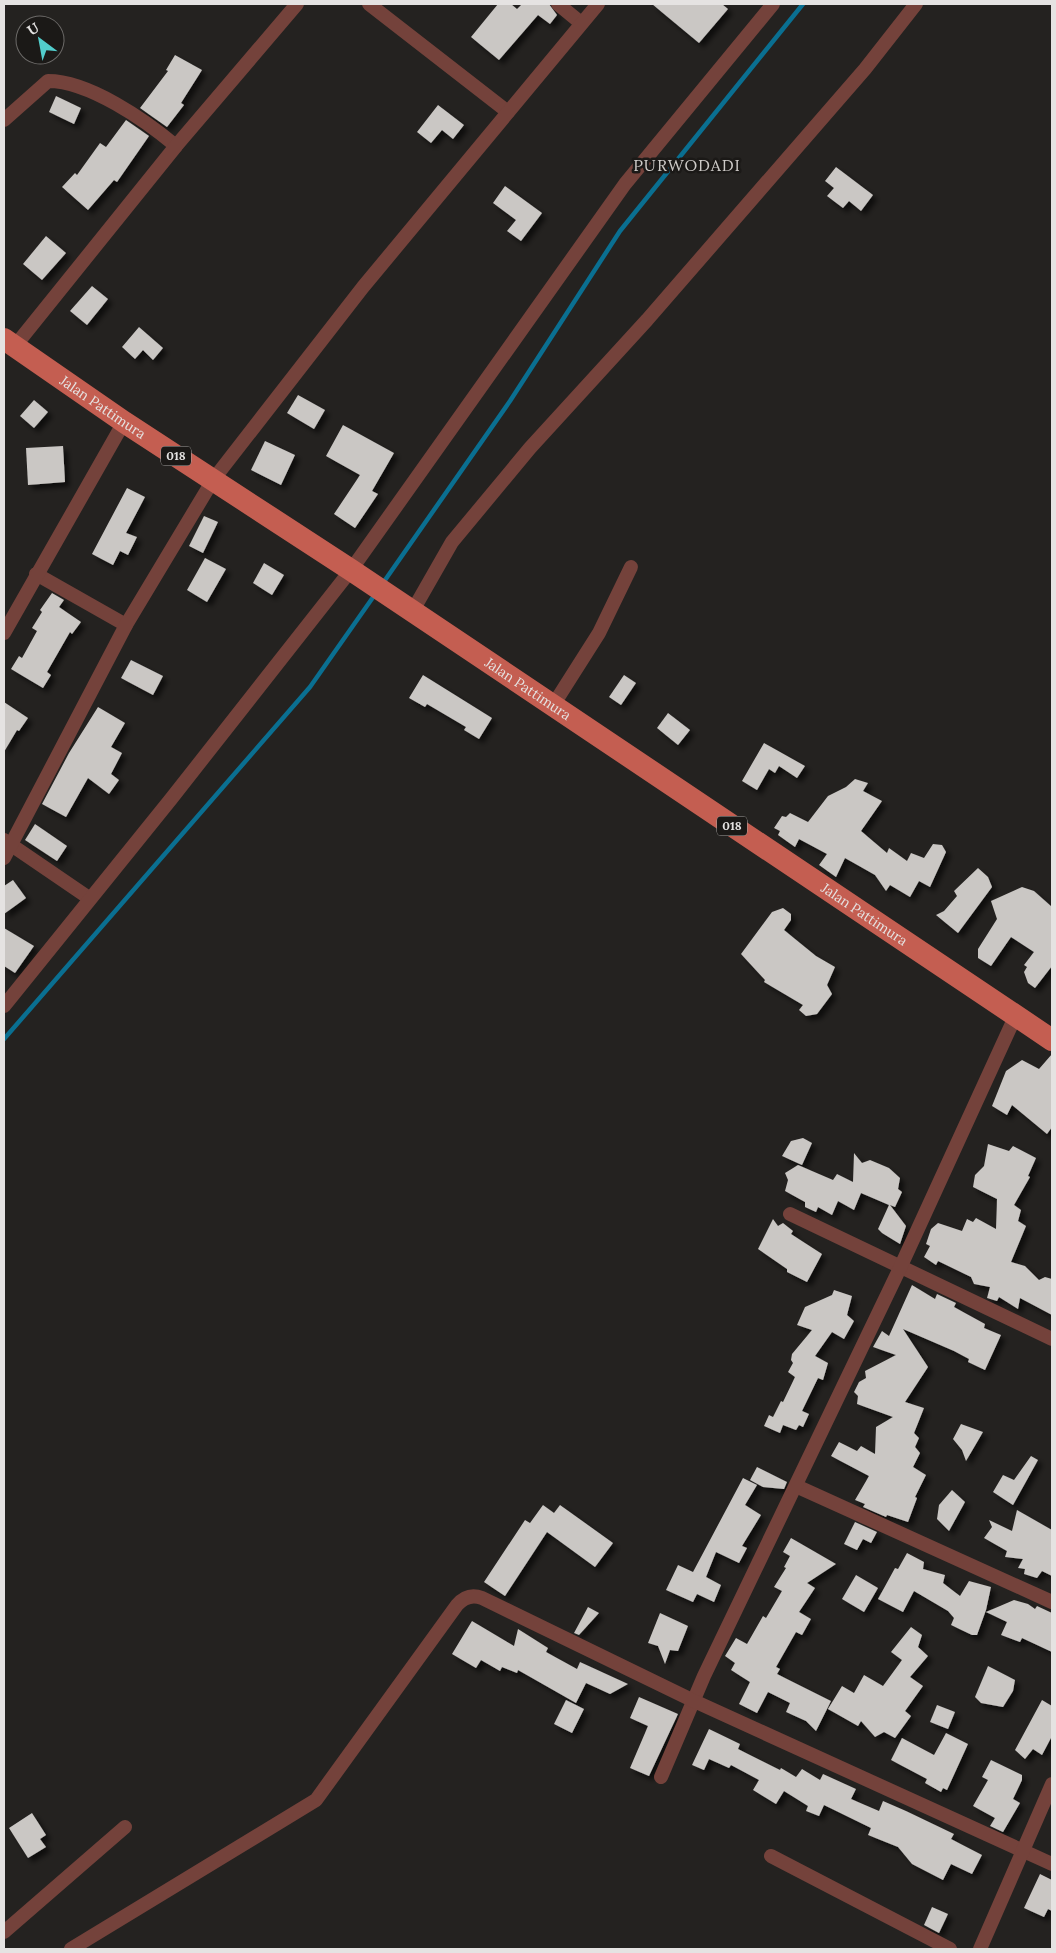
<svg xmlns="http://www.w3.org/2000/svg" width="1056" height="1953" font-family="Lora,serif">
<defs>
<filter id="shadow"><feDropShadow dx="4.5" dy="4.5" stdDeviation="2.5" flood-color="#0009"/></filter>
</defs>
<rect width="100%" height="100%" fill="#242220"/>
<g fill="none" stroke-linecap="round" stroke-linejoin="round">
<g stroke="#0a6f91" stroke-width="4.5">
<path d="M383,583L510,401L620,231L803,4"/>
<path d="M4,1039L310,687L376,593"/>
</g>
</g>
<g fill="#cac7c4" filter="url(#shadow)">
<path d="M498,4H511L517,9L522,4H549L557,15L550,24L538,15L499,60L471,37Z"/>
<path d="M652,4H722L728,9L699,43Z"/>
<path d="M175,55L202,70L181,103L184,105L167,127L140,108L168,71L166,70Z"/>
<path d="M56,96L81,108L74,124L49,112Z"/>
<path d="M438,105L464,125L453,139L442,130L431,143L417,132Z"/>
<path d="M126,120L149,136L117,182L114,180L88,210L62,187L75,173L77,175L100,143L106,147Z"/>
<path d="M836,167L873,195L861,211L849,201L843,208L827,196L834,188L825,181Z"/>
<path d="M505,186L542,213L521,241L507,231L516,220L493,203Z"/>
<path d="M46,236L66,253L42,280L23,264Z"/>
<path d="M92,286L108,299L87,325L70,311Z"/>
<path d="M139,327L163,348L153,360L143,350L135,359L122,347Z"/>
<path d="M298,395L325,410L314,429L287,413Z"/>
<path d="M34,400L48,412L34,428L20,416Z"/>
<path d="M343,425L394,453L372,491L378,494L355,528L334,514L360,475L326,456Z"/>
<path d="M265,441L295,455L281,485L251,470Z"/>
<path d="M63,446L65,482L28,485L26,448Z"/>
<path d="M127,488L145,497L126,533L137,537L128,555L120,551L113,565L92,554Z"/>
<path d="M204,516L218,522L203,553L189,546Z"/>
<path d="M205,558L226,569L207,602L187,590Z"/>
<path d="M264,563L284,575L272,595L253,583Z"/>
<path d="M52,593L64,600L59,607L81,622L72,634L70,632L47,672L51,675L43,688L11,669L19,656L22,658L37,631L32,628L42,612L40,610Z"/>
<path d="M131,660L163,676L153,695L121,678Z"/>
<path d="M423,675L492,718L479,739L464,730L466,727L427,704L425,707L409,698Z"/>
<path d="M624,675L636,683L621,705L609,697Z"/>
<path d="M4,702L28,718L19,731L17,730L4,752Z"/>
<path d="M98,707L125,723L111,747L122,753L111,774L119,780L109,794L88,778L66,817L42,804L69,753Z"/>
<path d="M668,713L690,730L678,745L657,728Z"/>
<path d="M764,743L805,766L797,778L779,766L775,773L769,769L757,790L742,781Z"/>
<path d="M855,779L868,783L863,791L882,801L861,831L887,853L889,848L907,861L911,853L924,858L933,844L942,845L946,852L930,887L919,881L910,897L890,885L886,891L875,875L845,858L836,877L819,865L827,854L799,839L795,847L778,835L780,831L774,828L782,816L786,817L790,813L808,822L828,796L846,787Z"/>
<path d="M35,824L67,846L57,861L25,840Z"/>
<path d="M978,868L988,877L992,887L958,933L936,915L944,911L957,896L954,891Z"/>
<path d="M13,880L26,898L4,914V886Z"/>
<path d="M1022,887L1034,891L1052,907V966L1035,988L1028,983L1024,972L1027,967L1024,965L1034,952L1011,937L991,966L978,958V949L997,919L991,901Z"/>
<path d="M783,908L791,914V920L784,930L816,956L835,967L827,985L832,994L817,1014L806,1016L799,1010L803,1005L764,982L765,980L741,954L772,912Z"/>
<path d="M4,928L34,946L15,973L4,966Z"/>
<path d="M1052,1054V1127L1047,1134L1012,1105L1007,1115L992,1106L1006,1071L1022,1060L1039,1069Z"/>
<path d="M803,1138L812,1143L802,1165L782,1156L791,1141Z"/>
<path d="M988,1144L1009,1151L1013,1146L1036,1158L1028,1176L1030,1177L1014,1205L1021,1210L1018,1221L1026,1226L1011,1262L1025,1266L1039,1280L1045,1277L1052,1279V1315L1020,1298L1018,1309L999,1297L997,1301L987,1298L990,1287L974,1284L971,1277L938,1261L936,1265L924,1257L930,1246L926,1244L931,1229L938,1223L962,1231L967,1219L973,1222L976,1218L996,1229L997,1199L973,1187L975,1175L984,1166Z"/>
<path d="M854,1153L862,1163L870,1160L889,1168L900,1178L898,1189L902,1192L895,1207L890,1205L906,1226L900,1244L882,1233L878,1229L889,1205L861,1193L854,1210L838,1201L832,1215L818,1207L816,1212L805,1207V1202L785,1191L788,1180L785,1173L798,1165L833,1180L837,1174L853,1182Z"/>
<path d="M773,1219L778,1226L783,1223L793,1231L791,1234L822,1254L807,1282L787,1272V1269L758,1249Z"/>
<path d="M912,1285L935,1299L937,1294L956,1303L954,1307L985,1324L984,1328L1001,1335L985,1370L968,1362L969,1359L954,1351L903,1329L928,1367L905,1402L924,1408L914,1433L919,1438L915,1447L920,1453L913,1467L926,1475L915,1497L917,1498L908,1522L887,1515L886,1517L863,1507L865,1504L855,1500L869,1476L831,1456L839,1442L857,1451L861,1446L875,1454L876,1427L893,1417L857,1404L858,1396L854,1392L859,1382L866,1378L865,1371L896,1355L873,1347L882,1331L889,1336Z"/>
<path d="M834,1290L852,1296L847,1315L854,1321L844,1339L832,1332L815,1356L828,1363L823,1380L818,1378L802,1411L809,1414L803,1427L799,1425L796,1430L783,1425L780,1433L764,1426L769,1415L773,1417L781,1401L783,1402L795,1377L788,1372L793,1363L791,1360L792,1354L812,1330L797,1325L805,1307L832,1295Z"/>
<path d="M961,1424L983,1432L966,1461L962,1450L953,1439Z"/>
<path d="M1031,1456L1038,1460L1013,1505L993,1492L1003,1475L1014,1480Z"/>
<path d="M757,1467L787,1482L784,1489L763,1487L750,1480Z"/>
<path d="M743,1478L757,1485L745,1505L761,1515L742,1546L747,1548L739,1563L716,1552L706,1577L721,1585L714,1602L697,1594L693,1602L666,1590L678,1565L693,1572Z"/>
<path d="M952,1490L965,1502L949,1531L937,1519L939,1505Z"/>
<path d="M543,1505L554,1513L560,1505L613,1543L595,1567L547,1532L505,1596L484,1582L525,1520L530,1523Z"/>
<path d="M1017,1510L1052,1530V1576L1042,1571L1037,1578L1024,1574L1025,1569L1018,1568L1023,1559L1005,1557L1007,1551L984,1538L992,1527L989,1520L1012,1531Z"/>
<path d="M855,1522L877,1532L871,1543L863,1539L857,1550L844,1544Z"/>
<path d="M791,1538L836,1564L807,1583L815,1588L799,1612L811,1619L802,1635L796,1632L776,1667L780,1669L777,1674L831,1701L816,1731L806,1721L786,1712L790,1703L768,1692L757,1713L739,1704L750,1682L731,1670L735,1663L725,1656L736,1638L747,1644L763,1616L766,1618L782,1591L774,1587L786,1568L784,1567L790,1556L783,1552Z"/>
<path d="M907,1553L924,1562L923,1569L945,1575L943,1583L960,1596L969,1581L991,1587L986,1610L977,1635H972L951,1625L954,1618L948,1611L914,1591L903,1612L878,1599L895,1568L898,1569Z"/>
<path d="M856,1575L878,1588L864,1612L842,1599Z"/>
<path d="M1014,1600L1028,1604L1035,1609L1037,1606L1052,1613V1652L1022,1638L1020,1642L1001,1635L1007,1622L986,1612Z"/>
<path d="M588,1607L599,1613L579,1635L574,1633Z"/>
<path d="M660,1613L688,1626L678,1651L670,1650L665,1664L658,1646L648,1643Z"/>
<path d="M472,1621L514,1646L518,1629L548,1648L546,1652L577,1669L580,1662L628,1684L610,1694L586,1683L576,1703L518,1670L517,1673L502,1667L500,1671L481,1660L476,1668L452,1654Z"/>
<path d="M911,1627L922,1635L918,1647L928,1656L910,1677L923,1686L905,1711L911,1716L895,1738L884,1732L875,1737L861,1721L858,1726L828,1709L842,1686L854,1693L864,1675L883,1686L902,1660L891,1652Z"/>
<path d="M988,1666L1015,1680L1013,1691L1003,1707L981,1703L975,1697Z"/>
<path d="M639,1697L678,1714L649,1776L630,1768L648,1726L630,1718Z"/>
<path d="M566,1700L584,1709L572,1733L554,1724Z"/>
<path d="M1042,1700L1052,1706V1736L1042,1755L1033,1749L1025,1759L1015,1750Z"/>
<path d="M937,1705L955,1712L948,1729L930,1722Z"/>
<path d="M709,1729L740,1744L738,1749L780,1770L781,1768L796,1777L802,1769L820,1780L823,1774L856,1789L851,1799L879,1811L883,1801L906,1811L954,1834L951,1839L982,1855L972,1874L951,1864L943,1880L912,1864L898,1847L868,1835L871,1828L824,1805L819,1816L806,1811L808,1806L784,1791L776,1804L753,1790L759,1780L731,1765L729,1768L709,1759L704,1770L692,1765Z"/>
<path d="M946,1733L968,1744L947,1790L943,1788L941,1792L925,1783L927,1779L891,1760L902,1738L934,1755Z"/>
<path d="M991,1760L1022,1775V1780L1013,1799L1020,1803L1003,1832L990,1826L995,1818L973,1806L988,1780L982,1777Z"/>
<path d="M32,1813L46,1835L40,1839L46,1847L28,1858L9,1828Z"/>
<path d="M1040,1874L1052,1880V1911L1048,1909L1044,1917L1024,1908Z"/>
<path d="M932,1907L948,1914L939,1933L924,1925Z"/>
</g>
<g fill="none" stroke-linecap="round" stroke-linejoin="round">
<g stroke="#74423b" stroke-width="14">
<path d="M369,4L508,112"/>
<path d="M558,4L581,23"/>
<path d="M4,120L48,81C89,81 145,120 176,146"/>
<path d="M15,346L176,146L297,4"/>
<path d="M36,574L126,625"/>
<path d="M412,612L452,542L530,448L647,320L865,69L916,4"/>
<path d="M4,633L124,422"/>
<path d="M552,707L599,633L631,567"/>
<path d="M4,840L89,898"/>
<path d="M4,858L126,625L213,480L363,287L598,4"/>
<path d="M4,1006L171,799L351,570L625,184L773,4"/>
<path d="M790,1214L1052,1339"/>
<path d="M796,1486L1052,1602"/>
<path d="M661,1777L704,1676L900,1268L1015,1017"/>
<path d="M771,1856L950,1949"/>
<path d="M4,1932L125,1827"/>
<path d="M71,1949L316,1800L457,1605C464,1597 472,1594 482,1598L694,1701L1052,1864"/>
<path d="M980,1949L1052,1784"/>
</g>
<path stroke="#c45e51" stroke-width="22" id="s1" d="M4,339L124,422L351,570L1052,1040"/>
</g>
<g text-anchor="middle" stroke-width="5" stroke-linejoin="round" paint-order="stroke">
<g fill="#1b1917" stroke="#a8a6a5" stroke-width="1">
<rect x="161" y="446.5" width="30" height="19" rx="4"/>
<rect x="717" y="816.5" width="30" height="19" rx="4"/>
</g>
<g font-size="12" font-weight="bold" fill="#e5e3e2">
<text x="176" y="460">018</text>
<text x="732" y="830">018</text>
</g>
<g font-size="14" fill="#e5e3e2" stroke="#1b1917">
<text dy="5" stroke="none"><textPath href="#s1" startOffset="120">Jalan Pattimura</textPath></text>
<text dy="5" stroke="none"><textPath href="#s1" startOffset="630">Jalan Pattimura</textPath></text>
<text dy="5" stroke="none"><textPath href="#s1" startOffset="1035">Jalan Pattimura</textPath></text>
</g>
<g font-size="16" letter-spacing="1" fill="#cdcac7" stroke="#1b1917">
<text x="687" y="171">PURWODADI</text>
</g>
</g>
<rect width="1056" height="1953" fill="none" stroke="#e5e3e2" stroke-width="10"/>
<g transform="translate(40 40) rotate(328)"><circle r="24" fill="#1b1917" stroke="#6c6a68"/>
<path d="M0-4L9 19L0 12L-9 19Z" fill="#52cdcc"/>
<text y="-8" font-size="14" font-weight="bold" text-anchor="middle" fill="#e5e3e2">U</text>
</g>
</svg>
